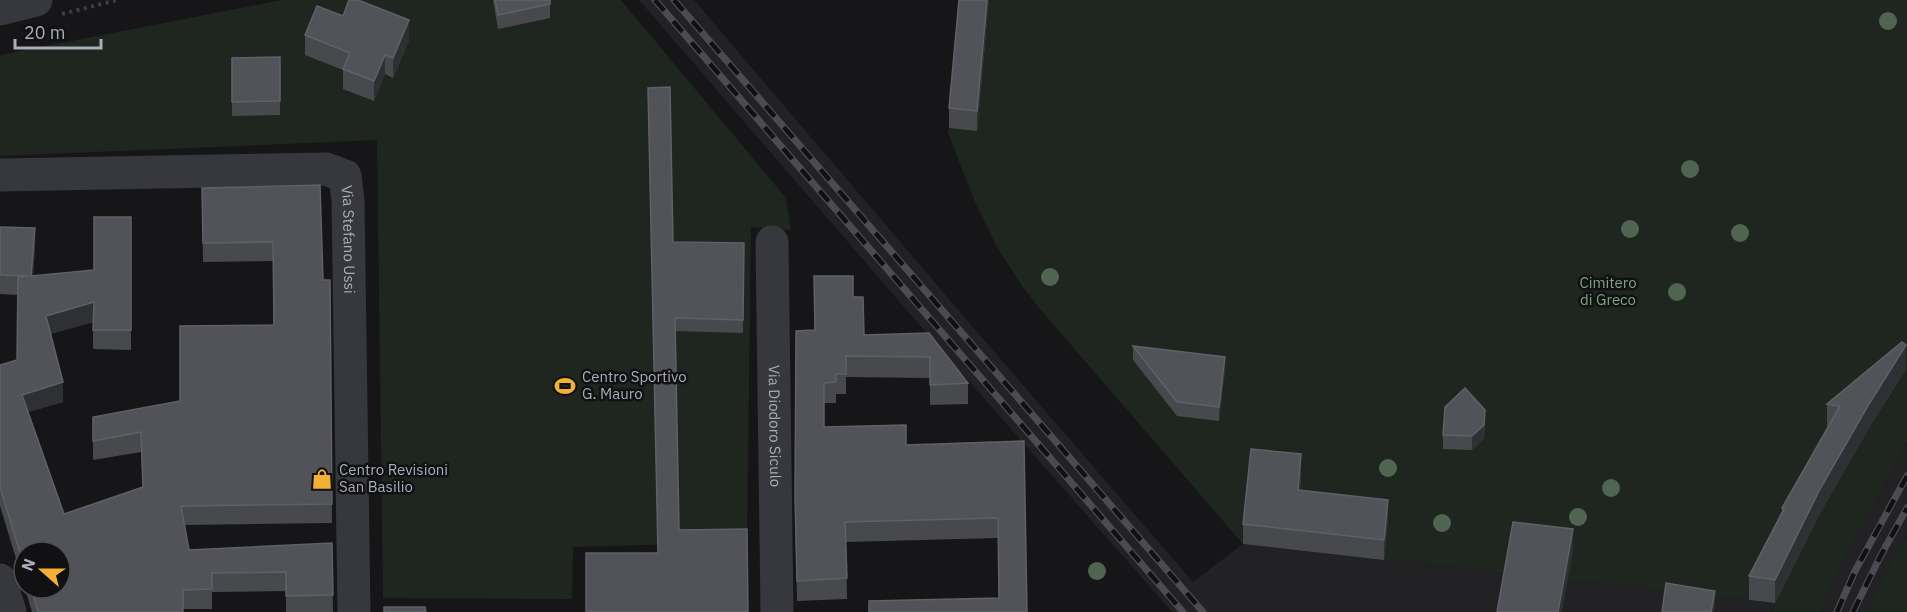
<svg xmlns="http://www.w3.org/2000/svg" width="1907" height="612" font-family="'IBM Plex Sans',sans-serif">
<rect width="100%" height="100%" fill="#161618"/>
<g fill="#222225">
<path d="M639,0H694L966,319L1193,582L1243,544L1775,603L1772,612H1172L930,337Z"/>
<path d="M1907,443V536L1876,590L1867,612H1821L1838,572Z"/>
</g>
<g fill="#1e261f">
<path d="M282,0H621L786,198L791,230L751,227L747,542L573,547L572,599L383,598L377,140L0,156V55Z"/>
<path d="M961,0H1907V443L1838,572L1821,612H1772L1775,603L1243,544L1040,309L1022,286L998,249L975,202L948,133Z"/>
<path d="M1907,536V612H1867L1876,590Z"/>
</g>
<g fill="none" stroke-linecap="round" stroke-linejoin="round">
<path stroke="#3d3f44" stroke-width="4" stroke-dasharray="3 4.5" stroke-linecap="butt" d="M62,14L117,0"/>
<g stroke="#37383d" stroke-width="33">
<path id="s1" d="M0,175L326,169L345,176L348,200L354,612"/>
<path id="s2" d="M772,242L777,612"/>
<path d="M0,580L10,612"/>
</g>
<path stroke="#37383d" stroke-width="33" d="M0,9L36,0"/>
<g stroke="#4a4c52" stroke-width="7">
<g id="rail">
<path d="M655,0L1183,612"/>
<path d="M674,0L1203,612"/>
<path d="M1837,612L1855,571L1907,476"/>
<path d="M1853,612L1881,555L1907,508"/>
</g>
</g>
<use href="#rail" stroke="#111113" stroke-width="4.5" stroke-dasharray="14" stroke-linecap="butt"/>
</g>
<g fill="#506452">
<circle cx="1888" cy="21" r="9"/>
<circle cx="1690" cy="169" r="9"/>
<circle cx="1630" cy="229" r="9"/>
<circle cx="1740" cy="233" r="9"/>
<circle cx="1050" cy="277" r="9"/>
<circle cx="1677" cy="292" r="9"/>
<circle cx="1388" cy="468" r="9"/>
<circle cx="1611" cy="488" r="9"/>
<circle cx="1578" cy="517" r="9"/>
<circle cx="1442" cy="523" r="9"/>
<circle cx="1097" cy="571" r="9"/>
</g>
<g fill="#47494d">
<path d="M493,0H550V18L498,29Z"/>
<path d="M989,0L977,131L949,128V108Z"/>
<path d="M343,16L409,40L393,78L385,74L374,101L343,89V70L305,55V35Z"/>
<path d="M280,57V115L232,116V58Z"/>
<path d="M202,188L323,280H330L332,523L185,525L189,550L332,543L333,612H286V591L212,592V609H183V612H32L25,588H60L24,552V585L0,506V365L17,360L18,295L0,294V227L35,248L33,276L94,270L131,217V350L93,349V322L50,334L63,402L28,412L64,514L143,487L141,452L93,460V417L180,401L273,325V261L203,262Z"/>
<path d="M673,242L744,243L743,333L675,331L657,553Z"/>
<path d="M853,297L864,335L929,333L968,383V404L930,405V378L846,377V394H836V403H824V427L906,445L1024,441L999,598L998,538L846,542L847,599L797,601L795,516L796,331L815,330Z"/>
<path d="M1133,346L1225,371L1219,421L1177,416L1133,360Z"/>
<path d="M1906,369L1869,428L1819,515L1775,603L1749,600V576L1782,511V508L1827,428V404Z"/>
<path d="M1485,424L1484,439L1472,450L1443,449V435Z"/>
<path d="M1301,474L1300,490L1388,519L1384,560L1243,544V524Z"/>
</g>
<g fill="#2f3033">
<path d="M987,0H989L977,131V111Z"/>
<path d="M409,20V40L393,78V58Z"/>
<path d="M385,55V74L374,101V81Z"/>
<path d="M35,228V248L31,295V276Z"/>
<path d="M94,302V322L46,335V316Z"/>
<path d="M1906,345V369L1869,428L1819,515L1775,603V580L1819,491L1869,404Z"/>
<path d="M1225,357V371L1219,421V407Z"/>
<path d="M63,382V402L22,414V395Z"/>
<path d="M1485,410L1484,439L1472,450V436Z"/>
<path d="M1301,454V474L1298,510V490Z"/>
<path d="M1388,500V519L1384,560V540Z"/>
<path d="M1573,529V552L1562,612H1558Z"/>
<path d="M1715,591V605L1714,612H1711Z"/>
</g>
<g fill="#525359" stroke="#5f6168" stroke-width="1.5">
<path d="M349,0H358L409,20L393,58L385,55L374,81L343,69L350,53L305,35L317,6L343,16Z"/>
<path d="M495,0H550V4L498,15Z"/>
<path d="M959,0H987L977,111L949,108Z"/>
<path d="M280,57V101L232,102V58Z"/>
<path d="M670,87L673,242L744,243L743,320L675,318L679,530L747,529L748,612H586V553H658L648,88Z"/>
<path d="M320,185L323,280H330L332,504L181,506L189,550L332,543L333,595L286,596V572L212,573V589L183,590V612H38L31,588H60V552H24V566L0,487V365L17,360L18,277L29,276L0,275V227L35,228L31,276L94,270V217H131V330H93L94,302L46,316L63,382L22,395L64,514L143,487L141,432L93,441V417L180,401V326L274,325L273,242L203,243L202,188Z"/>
<path d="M814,276H853V297H863L864,335L929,333L968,383L930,385V357L846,356V374H836V382L824,383V427L906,425V445L1024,441L1027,612H869V601L999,598L998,518L845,522L847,578L797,581L795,496L796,331L815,330Z"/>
<path d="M1902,342L1906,345L1869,404L1819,491L1775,580L1749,576L1784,509L1782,508L1840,406L1827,404Z"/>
<path d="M1133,346L1225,357L1219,407L1177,402Z"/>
<path d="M1465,388L1485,410L1484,425L1472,436L1443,435L1445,407Z"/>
<path d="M1251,449L1301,454L1298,490L1388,500L1384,540L1243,524Z"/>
<path d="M1513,522L1573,529L1558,612H1497Z"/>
<path d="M1666,583L1715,591L1711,612H1662Z"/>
<path d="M384,607H425L426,612H384Z"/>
</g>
<defs>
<g id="stadium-bare" transform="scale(1.62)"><path d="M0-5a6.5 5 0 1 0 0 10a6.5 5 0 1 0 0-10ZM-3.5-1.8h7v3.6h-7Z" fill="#f2b134" stroke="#111113" stroke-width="2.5" paint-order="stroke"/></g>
<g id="shop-bare" transform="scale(1.62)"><path d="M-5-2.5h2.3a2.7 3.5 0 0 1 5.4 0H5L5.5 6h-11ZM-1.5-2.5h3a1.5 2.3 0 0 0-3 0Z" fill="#f2b134" stroke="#111113" stroke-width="2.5" paint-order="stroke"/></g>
</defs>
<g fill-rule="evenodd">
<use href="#stadium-bare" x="565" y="386"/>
<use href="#shop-bare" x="322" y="479"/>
</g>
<g text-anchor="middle" stroke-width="5" stroke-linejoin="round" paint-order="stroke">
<g font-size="15" fill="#a8adb8" stroke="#111113">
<text dy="5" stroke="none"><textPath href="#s1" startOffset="410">Via Stefano Ussi</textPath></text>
<text dy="5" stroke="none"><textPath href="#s2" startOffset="184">Via Diodoro Siculo</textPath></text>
</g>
<g font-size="15" fill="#7fa381" stroke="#111113">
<text x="1608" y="288">Cimitero<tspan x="1608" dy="17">di Greco</tspan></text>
</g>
<g font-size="15" fill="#a8adb8" stroke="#111113" text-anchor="start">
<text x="582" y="382">Centro Sportivo<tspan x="582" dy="17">G. Mauro</tspan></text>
<text x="339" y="475">Centro Revisioni<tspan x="339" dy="17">San Basilio</tspan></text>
</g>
</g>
<g transform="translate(42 570) rotate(291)"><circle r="28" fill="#111113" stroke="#4d4f55" stroke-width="1.5"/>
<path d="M0-4.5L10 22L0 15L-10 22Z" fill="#f2b134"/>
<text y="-9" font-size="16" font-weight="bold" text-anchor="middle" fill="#a8adb8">N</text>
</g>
<path d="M15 39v9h86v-9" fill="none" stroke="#a8adb8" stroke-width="3"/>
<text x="24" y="39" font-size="18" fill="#a8adb8" stroke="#111113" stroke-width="4.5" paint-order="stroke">20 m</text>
</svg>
